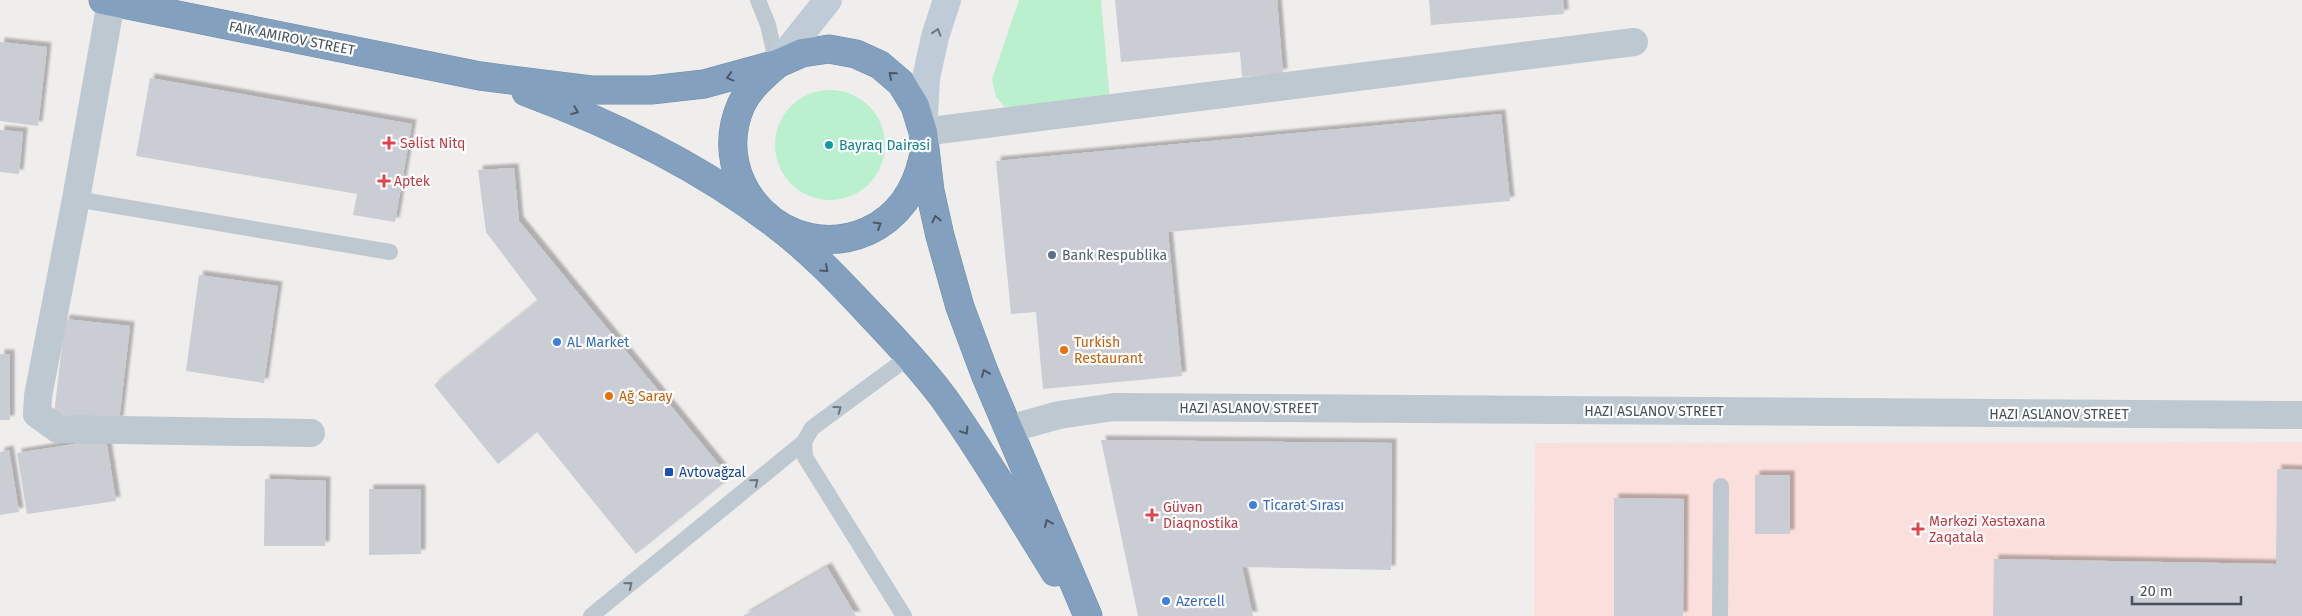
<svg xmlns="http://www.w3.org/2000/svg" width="2302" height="616" font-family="'Fira Sans',sans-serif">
<defs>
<filter id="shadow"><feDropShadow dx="4.5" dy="-4.5" stdDeviation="1" flood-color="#0004"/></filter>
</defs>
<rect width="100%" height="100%" fill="#f0eded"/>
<path fill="#fbdfdc" d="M2302,442V616H1534L1535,443Z"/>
<g fill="#baf0ce">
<path d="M1019,0H1101L1110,101L1005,107L996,97L992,79Z"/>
<circle cx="830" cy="145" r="55"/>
</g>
<g fill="#cacdd3" filter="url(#shadow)">
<path d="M1115,0H1277L1283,73L1242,77L1240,52L1121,62Z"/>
<path d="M1429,0H1563L1564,14L1431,25Z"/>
<path d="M0,42L47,47L38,126L0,121Z"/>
<path d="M150,78L412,124L395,222L353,215L357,194L136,156Z"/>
<path d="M1501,114L1510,201L1168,232L1182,376L1043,389L1036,312L1011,314L996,161Z"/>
<path d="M0,130L23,132L19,174L0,172Z"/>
<path d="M514,168L519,221L730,478L636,554L537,432L498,464L434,385L538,301L486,232L478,170Z"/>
<path d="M199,275L278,286L264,383L186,371Z"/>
<path d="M65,319L130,326L119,421L54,414Z"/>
<rect x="0" y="354" width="10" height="66"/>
<path d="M106,439L116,501L27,514L17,453Z"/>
<path d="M1101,440L1392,443L1391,570L1242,567L1253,616H1138Z"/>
<path d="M9,450L19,512L0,515V452Z"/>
<path d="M2277,469L2302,470V616H1993L1994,559L2276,564Z"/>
<rect x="1755" y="475" width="35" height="59"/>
<path d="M265,479L326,481L325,546H264Z"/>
<path d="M369,489H421V554L369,555Z"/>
<path d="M1614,498L1684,499L1683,616H1614Z"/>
<path d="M827,567L856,616H743Z"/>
</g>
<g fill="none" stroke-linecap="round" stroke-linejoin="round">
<g stroke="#6f8caa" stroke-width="29">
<g id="highway">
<path d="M103,0L480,76L591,90H651L704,84L777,64L802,53L829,49L856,54L880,65L901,83L915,106L923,132L930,191L940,236L960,307L985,374L1088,616"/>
<path d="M776,65C763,77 749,88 741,105C706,186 789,266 868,231C898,217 916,190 923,158"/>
<path d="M526,92C615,125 699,166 775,224C810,250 841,283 871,315C896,341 921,368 943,397C983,453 1018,513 1055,572"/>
</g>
</g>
<g stroke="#bdc8d0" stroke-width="16">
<path d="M758,0L768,25L777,64"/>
<path d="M76,199L390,252"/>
<path d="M804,442L805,457L904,616"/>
<path d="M591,616L804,442L812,428L910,356"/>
<path d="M1720,616L1721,486"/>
</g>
<g stroke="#bdc8d0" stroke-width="28">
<path d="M111,2L76,199L38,396L37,414L58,429L311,433"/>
<path d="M923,132L1634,42"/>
<path d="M1009,429L1059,415L1114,407L2302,415"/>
</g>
<g stroke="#bfcbd7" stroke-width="28">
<path d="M777,64L828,0"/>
<path d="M923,132L926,78L935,37L947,0"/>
</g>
<use href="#highway" stroke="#83a1be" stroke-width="28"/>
</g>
<defs><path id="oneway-chevron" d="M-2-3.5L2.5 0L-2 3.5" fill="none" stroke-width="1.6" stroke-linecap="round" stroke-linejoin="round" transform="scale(1.25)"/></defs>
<use stroke="#6a7681" href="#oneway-chevron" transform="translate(937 32) rotate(-73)"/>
<g stroke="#4b5966">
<use href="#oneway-chevron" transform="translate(892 75) rotate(-139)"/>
<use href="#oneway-chevron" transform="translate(730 77) rotate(165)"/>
<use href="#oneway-chevron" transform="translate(575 111) rotate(22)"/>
<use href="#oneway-chevron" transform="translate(936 219) rotate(-103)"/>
<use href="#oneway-chevron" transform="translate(878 225) rotate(-31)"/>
<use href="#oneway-chevron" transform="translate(825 269) rotate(42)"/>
<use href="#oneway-chevron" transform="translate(985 373) rotate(-112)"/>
<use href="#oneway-chevron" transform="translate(965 431) rotate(58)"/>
<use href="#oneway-chevron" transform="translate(1048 523) rotate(-113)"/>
</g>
<g stroke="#69757f">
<use href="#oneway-chevron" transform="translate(838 409) rotate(-36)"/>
<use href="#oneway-chevron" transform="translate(755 482) rotate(-39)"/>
<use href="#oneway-chevron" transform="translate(629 585) rotate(-39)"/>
</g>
<g fill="#e0444e" stroke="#fff" stroke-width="2">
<path d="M386.5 135.5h5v5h5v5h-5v5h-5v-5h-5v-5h5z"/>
<path d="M381.5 173.5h5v5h5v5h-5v5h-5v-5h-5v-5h5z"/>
<path d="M1149.5 507.5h5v5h5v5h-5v5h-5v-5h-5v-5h5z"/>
<path d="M1915.5 521.5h5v5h5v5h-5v5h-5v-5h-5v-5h5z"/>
</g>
<circle fill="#0f9aa8" stroke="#fff" stroke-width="2" cx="829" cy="145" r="5"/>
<circle fill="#5c6f8a" stroke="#fff" stroke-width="2" cx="1052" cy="255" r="5"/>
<g fill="#3f7fe0" stroke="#fff" stroke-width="2">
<circle cx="557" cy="342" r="5"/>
<circle cx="1253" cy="505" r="5"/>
<circle cx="1166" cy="601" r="5"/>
</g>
<g fill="#e8710a" stroke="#fff" stroke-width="2">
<circle cx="1064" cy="350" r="5"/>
<circle cx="609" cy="396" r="5"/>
</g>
<rect fill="#1a4fb4" stroke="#fff" stroke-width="2" x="664" y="467" width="10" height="10" rx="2.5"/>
<g text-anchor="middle" stroke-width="4.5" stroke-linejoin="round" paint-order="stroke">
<g font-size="14" fill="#45515c" stroke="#fff">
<text transform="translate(292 38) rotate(11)" y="5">FAIK AMIROV STREET</text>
<text x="1249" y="413">HAZI ASLANOV STREET</text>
<text x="1654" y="416">HAZI ASLANOV STREET</text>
<text x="2059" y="419">HAZI ASLANOV STREET</text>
</g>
<g font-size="14" fill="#be3a42" stroke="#fff" text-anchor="start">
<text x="400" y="148">Səlist Nitq</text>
<text x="394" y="186">Aptek</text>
<text x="1163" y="512">Güvən<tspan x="1163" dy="16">Diaqnostika</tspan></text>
<text x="1929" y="526">Mərkəzi Xəstəxana<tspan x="1929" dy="16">Zaqatala</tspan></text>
</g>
<g font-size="14" fill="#0d838f" stroke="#fff" text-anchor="start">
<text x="839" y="150">Bayraq Dairəsi</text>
</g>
<g font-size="14" fill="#4e5e75" stroke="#fff" text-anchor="start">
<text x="1062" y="260">Bank Respublika</text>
</g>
<g font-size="14" fill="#366cbe" stroke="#fff" text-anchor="start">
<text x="567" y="347">AL Market</text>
<text x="1263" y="510">Ticarət Sırası</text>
<text x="1176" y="606">Azercell</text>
</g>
<g font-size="14" fill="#c56008" stroke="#fff" text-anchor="start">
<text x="1074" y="347">Turkish<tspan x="1074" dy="16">Restaurant</tspan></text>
<text x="619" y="401">Ağ Saray</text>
</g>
<g font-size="14" fill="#164399" stroke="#fff" text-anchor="start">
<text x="679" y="477">Avtovağzal</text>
</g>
</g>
<path d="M2132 596v8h109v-8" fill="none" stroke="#45515c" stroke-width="2.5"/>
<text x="2140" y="596" font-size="15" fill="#45515c" stroke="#ffffff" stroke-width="4" paint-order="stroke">20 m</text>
</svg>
